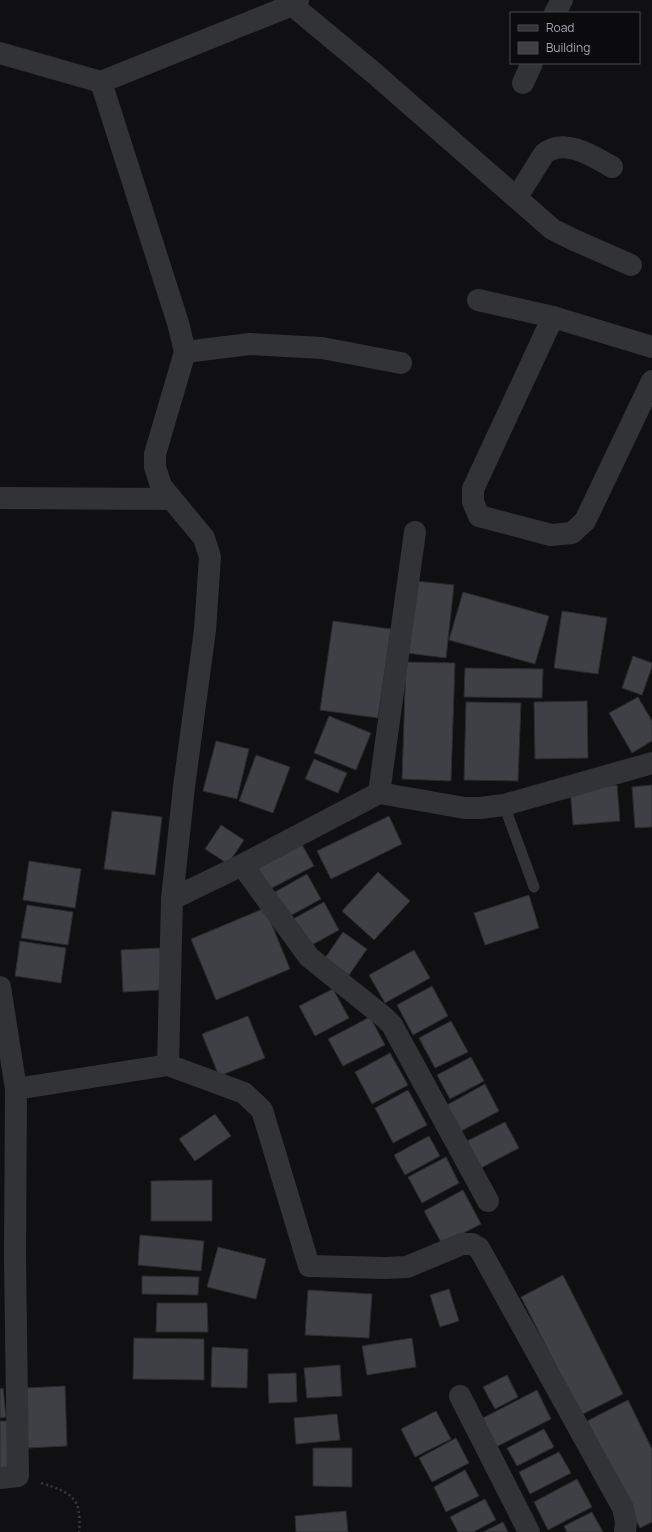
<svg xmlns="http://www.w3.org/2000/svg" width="652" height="1532" font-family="Manrope,sans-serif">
<rect width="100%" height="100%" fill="#101012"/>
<g fill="#3f4045" stroke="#2a2b2e">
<path d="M416,581L454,585L446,658L407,653Z"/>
<path d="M463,592L549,616L535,664L449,640Z"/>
<path d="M562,611L607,618L598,674L554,668Z"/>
<path d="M333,621L391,629L378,718L320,710Z"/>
<path d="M633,656L652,663V667L642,695L622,688Z"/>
<path d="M406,662L455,663L451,781L402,779Z"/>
<path d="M465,668L543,669L542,698L464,697Z"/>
<path d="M638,697L652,721V741L632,753L609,713Z"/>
<path d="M587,701L588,758L535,759L534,702Z"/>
<path d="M466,702L521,703L518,781L464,780Z"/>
<path d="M329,716L371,733L356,770L314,753Z"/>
<path d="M216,741L249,749L237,799L203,791Z"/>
<path d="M256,755L290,767L273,813L239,801Z"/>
<path d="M314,759L347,773L338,793L305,779Z"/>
<path d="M617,785L620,821L573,825L570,788Z"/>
<path d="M652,785V827L635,828L632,787Z"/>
<path d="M112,811L162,817L155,875L104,869Z"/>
<path d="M389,816L402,844L331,879L317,851Z"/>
<path d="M221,825L244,840L228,864L205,849Z"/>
<path d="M299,839L314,866L270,889L255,863Z"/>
<path d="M29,861L81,869L75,908L23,900Z"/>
<path d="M378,872L410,901L374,940L342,911Z"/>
<path d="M307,874L321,899L288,917L275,892Z"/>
<path d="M529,895L539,928L485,945L474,913Z"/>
<path d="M324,902L339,930L308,947L293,919Z"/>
<path d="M27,905L73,912L68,945L21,938Z"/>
<path d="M265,908L290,969L216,1000L191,939Z"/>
<path d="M343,932L367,949L349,975L325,958Z"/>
<path d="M20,941L66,948L61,983L15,976Z"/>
<path d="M160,948L161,990L123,992L121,950Z"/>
<path d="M414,950L430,978L385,1003L369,975Z"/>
<path d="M432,986L448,1016L413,1035L397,1005Z"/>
<path d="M333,989L349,1018L315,1036L299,1006Z"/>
<path d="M248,1016L265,1058L219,1076L202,1034Z"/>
<path d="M370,1017L385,1045L343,1066L328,1039Z"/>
<path d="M451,1021L468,1052L435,1068L419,1038Z"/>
<path d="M390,1053L408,1085L372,1104L355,1072Z"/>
<path d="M471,1057L484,1081L450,1099L437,1075Z"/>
<path d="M485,1084L499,1111L461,1131L447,1105Z"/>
<path d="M408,1090L427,1125L393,1143L375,1108Z"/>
<path d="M215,1114L231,1136L195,1161L179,1139Z"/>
<path d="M505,1122L519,1148L479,1169L465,1142Z"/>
<path d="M429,1136L440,1156L405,1175L394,1155Z"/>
<path d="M446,1157L459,1183L422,1203L408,1177Z"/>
<path d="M212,1180V1221H151V1181Z"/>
<path d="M463,1190L481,1224L442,1244L424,1211Z"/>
<path d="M140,1235L204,1241L201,1271L138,1265Z"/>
<path d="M218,1247L266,1259L256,1299L207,1287Z"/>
<path d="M563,1275L623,1394L581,1415L521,1297Z"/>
<path d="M142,1276L199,1277L198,1295L142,1294Z"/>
<path d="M449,1289L459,1321L440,1327L430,1295Z"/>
<path d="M308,1290L372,1294L369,1338L305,1335Z"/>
<path d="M157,1303H207L208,1332H156Z"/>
<path d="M134,1338L204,1339V1380L133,1379Z"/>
<path d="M412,1338L416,1367L367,1375L362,1346Z"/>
<path d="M212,1347L248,1349L247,1388L211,1387Z"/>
<path d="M340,1365L342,1396L307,1398L304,1368Z"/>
<path d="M296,1373L297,1402L269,1403L268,1374Z"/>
<path d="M507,1375L518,1397L495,1409L483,1387Z"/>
<path d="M65,1386L67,1446L27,1448L24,1388Z"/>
<path d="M3,1388L6,1417L0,1418V1389Z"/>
<path d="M537,1390L551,1419L496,1447L481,1419Z"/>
<path d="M628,1400L652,1449V1522L640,1528L587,1421Z"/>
<path d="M436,1411L451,1439L415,1457L401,1429Z"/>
<path d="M337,1414L340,1440L296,1444L294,1418Z"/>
<path d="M0,1421H7L9,1470H0Z"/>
<path d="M544,1429L554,1447L517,1466L507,1448Z"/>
<path d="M456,1438L469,1463L432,1482L419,1458Z"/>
<path d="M313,1448H352V1487L313,1486Z"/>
<path d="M559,1452L571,1473L530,1494L519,1472Z"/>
<path d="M465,1470L479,1496L446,1512L434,1487Z"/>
<path d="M577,1479L592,1507L548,1530L534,1502Z"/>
<path d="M485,1499L496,1520L473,1532H458L450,1517Z"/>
<path d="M346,1511L348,1532H296L295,1516Z"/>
<path d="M592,1512L603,1532H567L564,1526Z"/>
<path d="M503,1522L508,1532H483Z"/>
</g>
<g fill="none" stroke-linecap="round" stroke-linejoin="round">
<path stroke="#383a3d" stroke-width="2.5" stroke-dasharray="2 3" stroke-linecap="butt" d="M41,1483C72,1493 82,1497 79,1532"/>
<path stroke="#313336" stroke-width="11" d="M504,805L534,887"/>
<g stroke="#313336" stroke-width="22">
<path d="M292,5L374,73L552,229L572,239L631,265"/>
<path d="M555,13L562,0"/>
<path d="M0,53L101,82L292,5L298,0"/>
<path d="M523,83L532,63"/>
<path d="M517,197L544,154C564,137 593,156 612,167"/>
<path d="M478,300L553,317"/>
<path d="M652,347L553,317L473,489V502L479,516L551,535L572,533L585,521L652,381"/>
<path d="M185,352L250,344L322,348L401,363"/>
<path d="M0,498L171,499"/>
<path d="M379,793L415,532"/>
<path d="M242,865L309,957L384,1017L392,1025L488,1201"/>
<path d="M172,899L242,865L379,793L465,808H480L504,805L652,763"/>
<path d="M0,987L16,1089L168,1065L172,899L184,787L205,630L210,557L204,538L161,486L155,467V454L185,352L178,323L101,82"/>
<path d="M168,1065L244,1093L262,1110L309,1266L386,1268L407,1267L462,1244H472L479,1248L623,1508L626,1522L625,1532"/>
<path d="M460,1396L529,1532"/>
<path d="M0,1478L18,1476L15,1257L16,1089"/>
</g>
</g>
<rect x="510" y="12" width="130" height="52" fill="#0b0b0d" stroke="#474a4f"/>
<rect x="518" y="25" width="20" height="6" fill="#313336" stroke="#474a4f"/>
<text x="546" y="32" font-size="12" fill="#a2a8b2">Road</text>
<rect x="518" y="42" width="20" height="12" fill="#3f4045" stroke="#474a4f"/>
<text x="546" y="52" font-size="12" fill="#a2a8b2">Building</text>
</svg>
